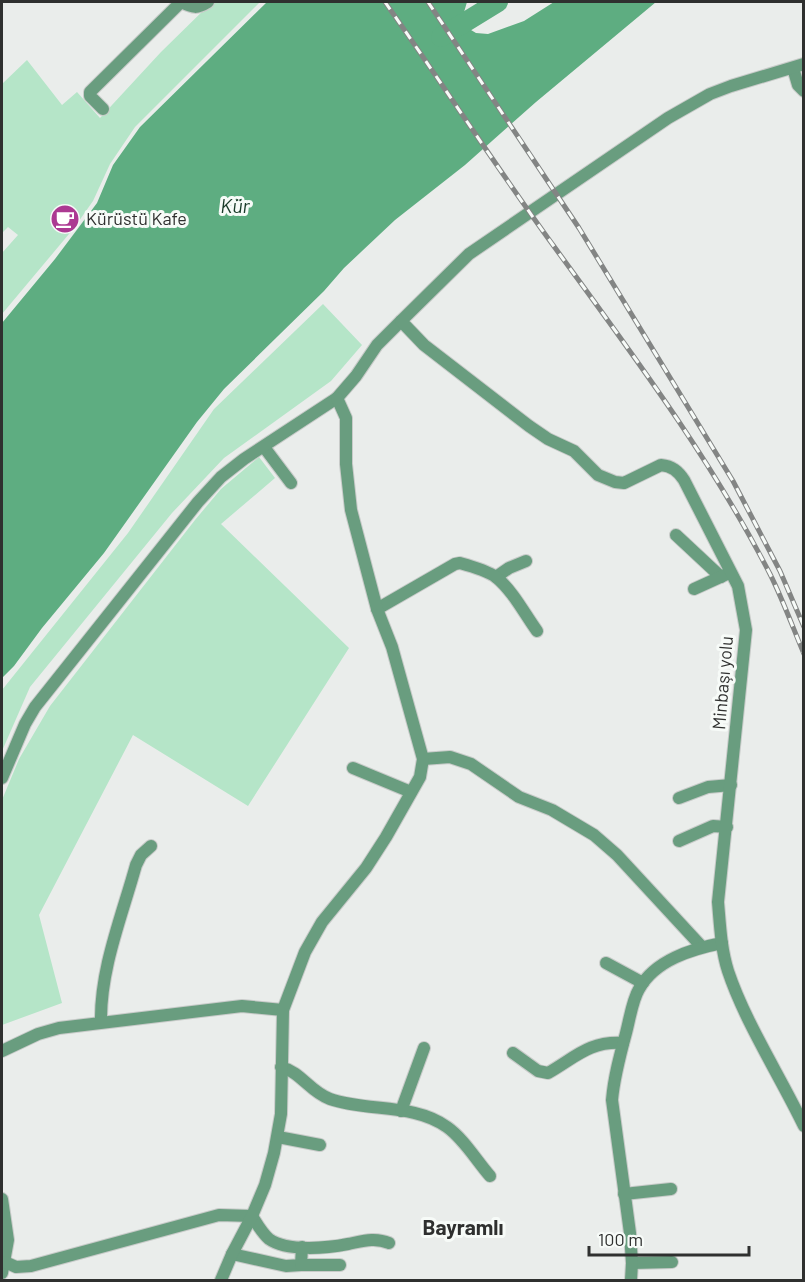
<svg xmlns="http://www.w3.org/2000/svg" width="805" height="1282" font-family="Barlow,sans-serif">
<rect width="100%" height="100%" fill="#eaedeb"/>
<g fill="#b5e5c8">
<path d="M212,2H260L135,127L110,164L93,201L74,228L2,314V253L18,235L8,227L2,233V84L27,60L62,105L77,92L100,118L161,52Z"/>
<path d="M323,304L362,345L331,381L224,458L172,513L30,687L2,751V690L128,533L214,409Z"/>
<path d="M259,457L275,478L221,524L349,648L248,806L133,735L39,915L62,1003L2,1025V800L19,759L50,706L195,520L221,489Z"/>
</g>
<path fill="#5ead81" d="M267,2H467L462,19L466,27L476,33L488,34L524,21L554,2H656L536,102L465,165L395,220L344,268L324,291L224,389L197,422L104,553L42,628L14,666L2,678V323L55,259L97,203L113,165L140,127Z"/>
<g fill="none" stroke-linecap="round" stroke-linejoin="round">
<path stroke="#5ead81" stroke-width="20" d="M441,37L498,2"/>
<g stroke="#c8cbc9" stroke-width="14">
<g id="minor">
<path d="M793,68L798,85L804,91"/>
<path d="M103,109L90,96V92L181,2C193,8 197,9 208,2"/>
<path d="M264,447L291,483"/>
<path d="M676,535L721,577"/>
<path d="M496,577L509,568L526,561"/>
<path d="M694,589L727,574"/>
<path d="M377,609L455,564L460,563C471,566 486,570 496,577C513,591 524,613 537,631"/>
<path d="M423,759L450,757L471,764L519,797L552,810L594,835L617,855L702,947"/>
<path d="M353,768L411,792"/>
<path d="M2,778L25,724L35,707L198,502L221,477L244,459L337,398L356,376L377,345L401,321"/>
<path d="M679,798L708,787L731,785"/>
<path d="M679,841L713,826L727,827"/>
<path d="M606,963L643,983"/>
<path d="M101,1022C100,969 122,916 136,865L141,855L151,846"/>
<path d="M2,1051L38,1034L59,1028L242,1006L283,1010"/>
<path d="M513,1053L538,1071L548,1073C576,1057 589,1041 623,1043"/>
<path d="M281,1067C301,1072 310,1092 330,1099C367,1112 414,1103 447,1127C464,1139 476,1160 490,1176"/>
<path d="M401,1111L424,1048"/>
<path d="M278,1137L320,1145"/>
<path d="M624,1194L671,1189"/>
<path d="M2,1199L8,1240L2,1273"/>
<path d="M232,1254L286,1266L301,1265L302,1247"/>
<path d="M5,1262L16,1267L31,1266L219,1215L252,1216C257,1224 262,1233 269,1239C287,1252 328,1248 348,1244C363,1241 375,1237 389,1243"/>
<path d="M632,1263L672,1262"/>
<path d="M301,1265H340"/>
<path d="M221,1280L232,1254L252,1216L265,1185L274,1153L281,1114L283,1010L305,952L322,922L366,868L386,837L420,777L423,759L392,647L377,609L351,510L346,464V418L337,398"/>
<path d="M631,1280L632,1263L630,1233L612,1100C614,1077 620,1055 626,1033C630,1018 632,1001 639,989C655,960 692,949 722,943"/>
</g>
</g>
<g stroke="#c8cbc9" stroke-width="14">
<path id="tertiary" d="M804,64L731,86L710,94L668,118L469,254L401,321L424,345L529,426L548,439L574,451L598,475L615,482L624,483L661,465C672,466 678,471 684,480L738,586L746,630L718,902C720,925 721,949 728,971C745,1022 780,1076 804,1126"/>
</g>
<use href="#minor" stroke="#699d7f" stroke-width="12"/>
<use href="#tertiary" stroke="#699d7f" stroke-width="12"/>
<g stroke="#838584" stroke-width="5">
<g id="rail">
<path d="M385,2C441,82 495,165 553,245C630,351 710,457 770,574C783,600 793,628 804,654"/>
<path d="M428,2L579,228L733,481L780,571L804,627"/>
</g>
</g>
<use href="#rail" stroke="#f7fbf8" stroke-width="3" stroke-dasharray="9" stroke-linecap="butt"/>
</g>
<defs>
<g id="cafe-disc" transform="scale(1.5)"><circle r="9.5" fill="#ac3992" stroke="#f7fbf8"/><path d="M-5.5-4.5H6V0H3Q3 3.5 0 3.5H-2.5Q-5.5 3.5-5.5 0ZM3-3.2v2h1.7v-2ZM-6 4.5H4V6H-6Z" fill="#fff"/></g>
</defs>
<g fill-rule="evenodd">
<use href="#cafe-disc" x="65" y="219"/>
</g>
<g text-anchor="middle" stroke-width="6" stroke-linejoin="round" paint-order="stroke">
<g font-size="18" fill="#2f302f" stroke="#f7fbf8" text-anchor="start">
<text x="86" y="225">Kürüstü Kafe</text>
</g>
<g font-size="18" fill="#2f302f" stroke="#f7fbf8">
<text transform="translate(723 683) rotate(-85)" y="6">Minbaşı yolu</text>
</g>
<g font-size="20" font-style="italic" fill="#193b29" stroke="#f7fbf8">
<text x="235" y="213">Kür</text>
</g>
<g font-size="21" font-weight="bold" fill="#2f302f" stroke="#f7fbf8">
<text x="463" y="1235">Bayramlı</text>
</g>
</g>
<rect width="805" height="1282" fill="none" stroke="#2f302f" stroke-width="6"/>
<path d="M589 1246v9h160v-9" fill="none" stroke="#2f302f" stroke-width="3"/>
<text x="598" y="1246" font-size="18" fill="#2f302f" stroke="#f7fbf8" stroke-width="4.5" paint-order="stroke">100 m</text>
</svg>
